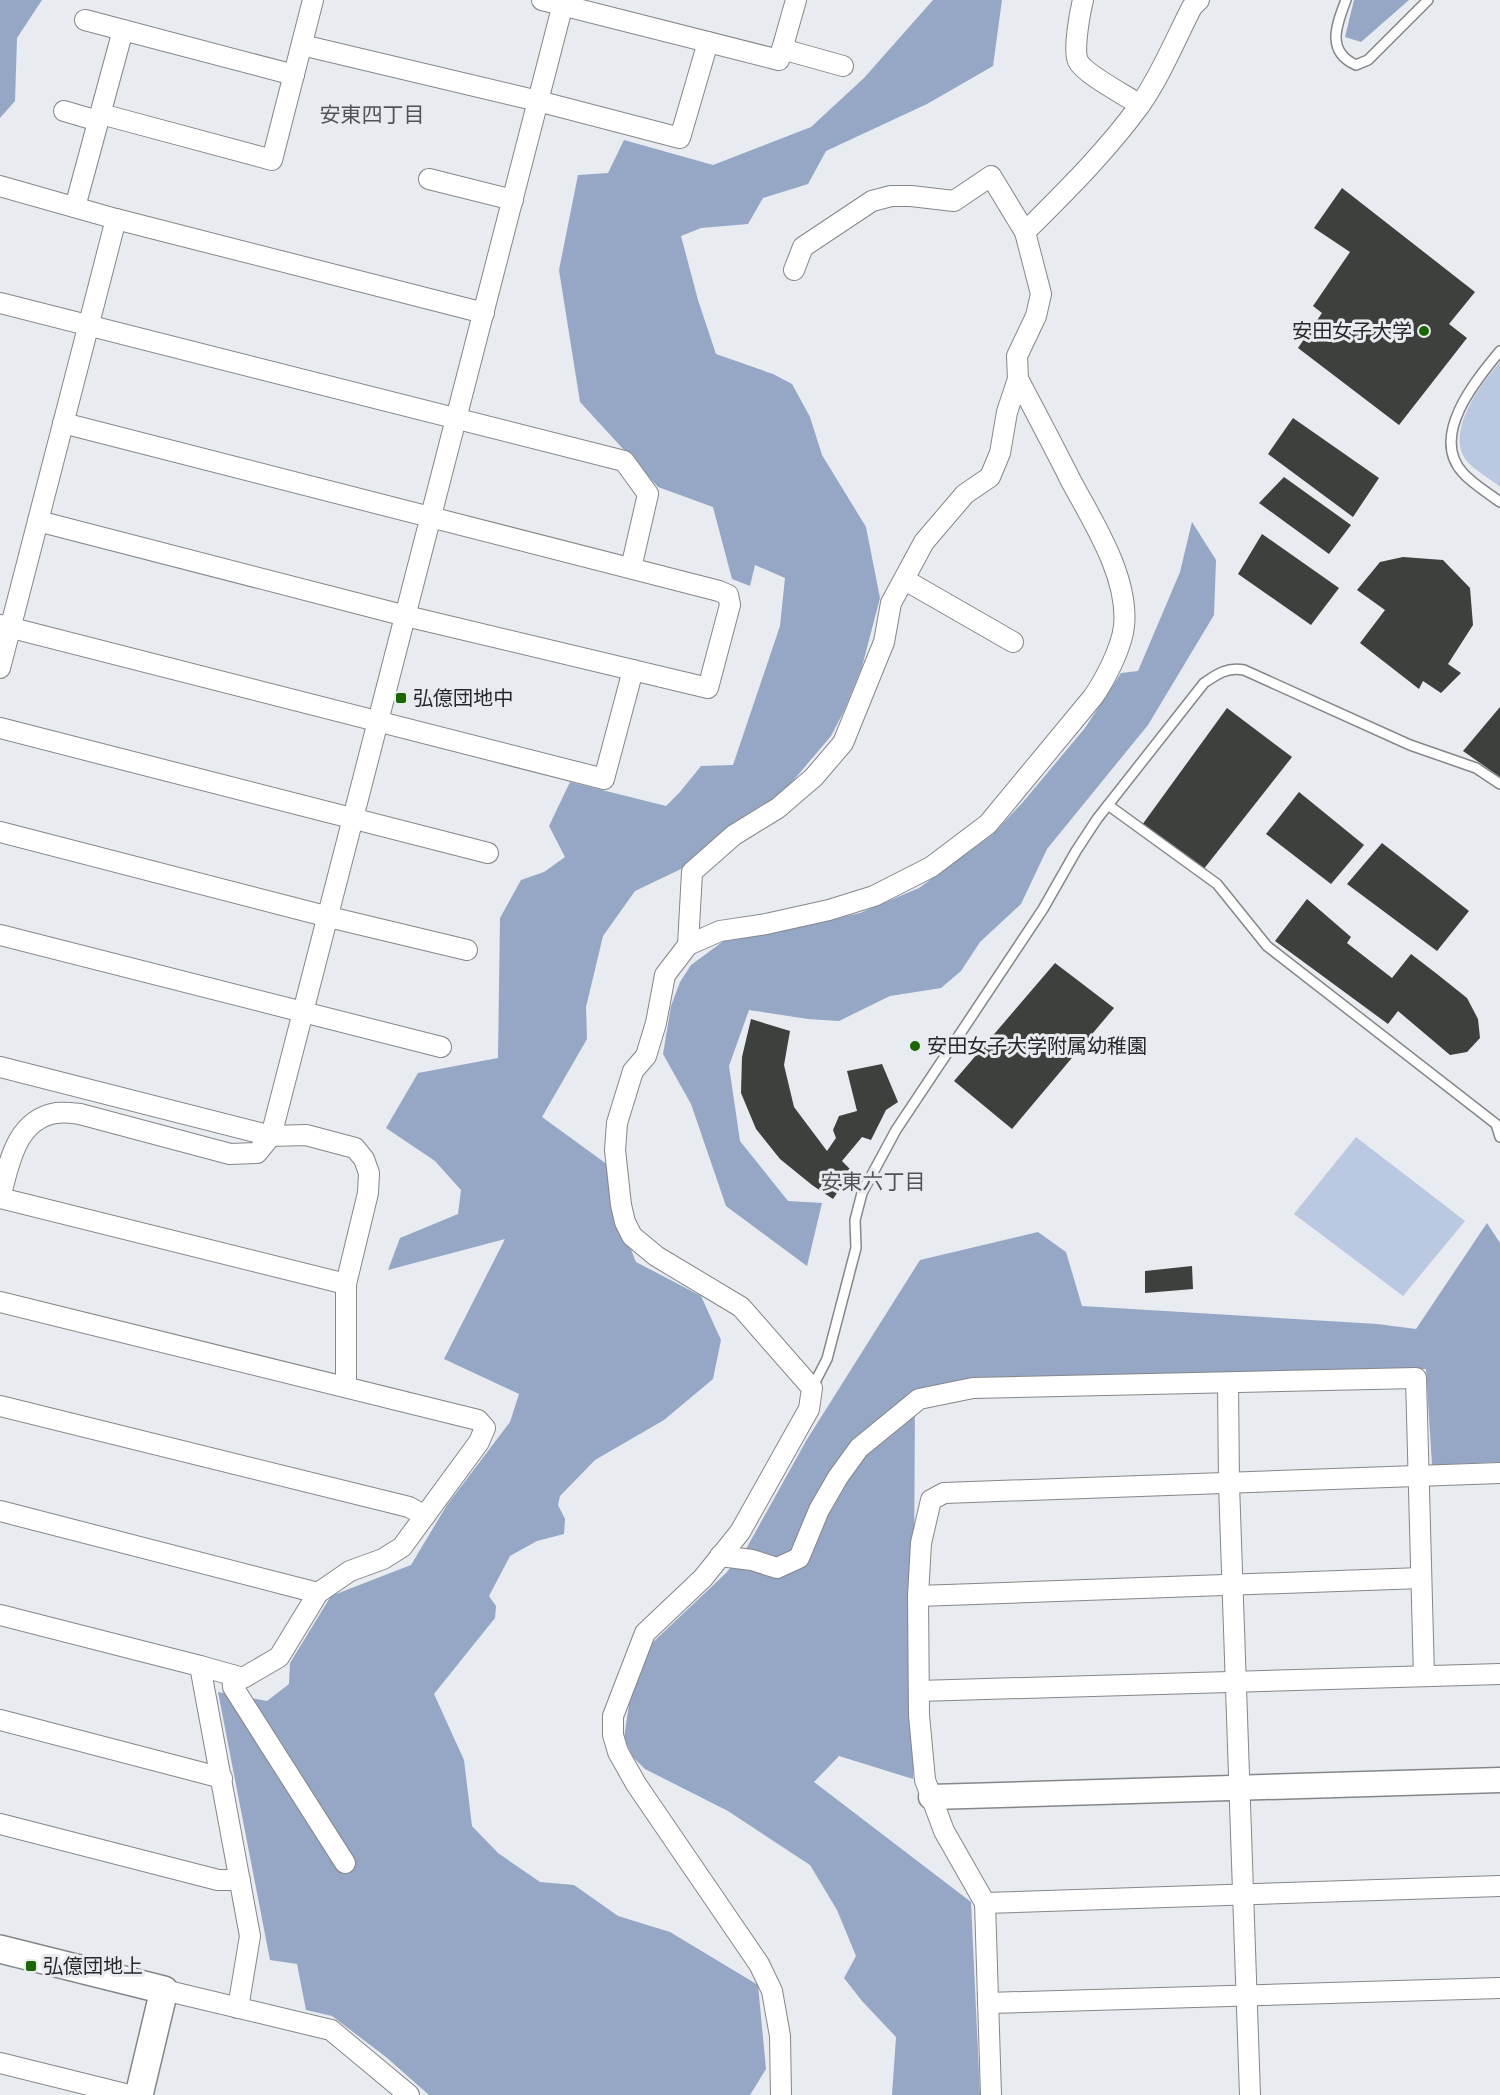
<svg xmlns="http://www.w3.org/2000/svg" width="1500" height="2095" font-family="'Fira Sans','Noto Sans JP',sans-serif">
<rect width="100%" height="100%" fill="#e8ebef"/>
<g fill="#bac8e1">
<path d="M1500,362V487C1491,479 1469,467 1464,457C1448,428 1481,384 1500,362Z"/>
<path d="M1356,1137L1465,1221L1403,1296L1294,1214Z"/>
</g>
<g fill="#95a7c5">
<path d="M0,0H42L17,38L15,101L0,118Z"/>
<path d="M933,0H1002L993,66L927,104L826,151L808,184L763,198L748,224L701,228L681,236L698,300L716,354L773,374L792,384L810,417L822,455L866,527L880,598L862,667L843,713L831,736L775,802L723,836L681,869L635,891L603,936L586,1007L587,1039L542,1117L608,1165L617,1214L636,1262L701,1296L721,1340L713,1379L664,1420L595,1460L560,1496L558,1505L565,1519L564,1534L537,1541L510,1556L489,1596L496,1606L495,1618L434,1694L464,1760L472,1826L498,1853L540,1882L574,1885L618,1916L670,1932L758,1985L766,2069L750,2095H429L386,2057L332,2016L306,2010L297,1964L270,1960L218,1692L267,1701L289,1684L290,1663L331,1596L411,1565L447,1505L510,1422L519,1394L444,1359L505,1239L388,1270L400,1238L458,1214L461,1190L435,1161L386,1128L418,1073L498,1058L500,918L521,880L544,872L565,857L549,826L570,782L666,806L680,792L701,766L733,765L780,626L785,578L755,565L750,586L732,579L713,507L658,487L580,402L559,270L578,175L608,173L624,140L713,165L811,127L864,78Z"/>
<path d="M1354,0H1409L1361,42L1345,37Z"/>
<path d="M1192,522L1216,560L1214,615L1148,725L1047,849L1021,904L980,942L961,971L941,988L890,996L839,1021L808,1019L749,1010L729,1066L740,1141L788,1201L822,1203L807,1266L726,1206L691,1104L663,1054L671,1006L680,982L691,965L725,940L766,934L860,913L919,888L993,834L1023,802L1085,728L1121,673L1138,671L1180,572Z"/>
<path d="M1487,1223L1500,1243V1462L1432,1465L1426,1369L915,1389L913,1779L839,1756L814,1782L971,1902L980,2095H892L896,2037L862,2001L844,1978L856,1956L837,1910L810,1865L728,1811L645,1769L633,1757L624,1738L631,1691L651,1644L726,1573L746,1549L806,1441L920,1260L1038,1232L1066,1252L1082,1306L1377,1324L1416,1329Z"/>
</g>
<g fill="#3d403c">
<path d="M1342,188L1475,292L1449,324L1467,338L1399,425L1298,348L1322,313L1313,306L1350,252L1314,228Z"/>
<path d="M1293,418L1379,478L1353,517L1268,454Z"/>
<path d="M1284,477L1351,525L1329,554L1259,503Z"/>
<path d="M1262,534L1339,588L1311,625L1238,574Z"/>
<path d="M1403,557L1443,560L1470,588L1473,625L1448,664L1461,673L1441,693L1423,681L1419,689L1360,643L1385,610L1357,590L1380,562Z"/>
<path d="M1500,707V777L1463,751Z"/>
<path d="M1227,708L1292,757L1203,870L1142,825Z"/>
<path d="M1299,792L1364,845L1331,884L1266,834Z"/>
<path d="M1382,843L1469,911L1437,951L1347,884Z"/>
<path d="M1307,899L1351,937L1347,943L1392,978L1411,954L1437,974L1467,998L1478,1019L1480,1038L1467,1052L1450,1055L1398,1011L1388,1024L1275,941Z"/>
<path d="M1055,963L1114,1008L1012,1129L954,1081Z"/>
<path d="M751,1019L790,1031L784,1065L794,1107L827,1151L836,1138L833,1130L839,1116L857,1111L847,1071L882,1064L898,1102L886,1110L871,1140L862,1137L842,1161L852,1171L833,1199L812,1185L780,1159L756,1129L741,1093L742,1057Z"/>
<path d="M1192,1266L1193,1289L1145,1293V1271Z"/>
</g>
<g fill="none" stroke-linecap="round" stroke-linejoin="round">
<g stroke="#84878a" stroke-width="12">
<g id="service">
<path d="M1346,0C1337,24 1325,51 1356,65L1368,60L1428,0"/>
<path d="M1500,351C1476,380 1429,436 1463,473C1473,484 1488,493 1500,502"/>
<path d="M1108,805L1217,884L1267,946L1496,1124L1500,1137"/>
<path d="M812,1388L827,1359L856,1248L855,1220L862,1193L896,1130L1043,909L1076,851L1097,819L1204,683C1217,674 1227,667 1244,670L1410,745L1476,768L1500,784"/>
</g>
</g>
<g stroke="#84878a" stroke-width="22">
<g id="minor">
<path d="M542,0L779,60L796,0"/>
<path d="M1083,0C1080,12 1073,50 1078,61C1084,74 1127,96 1140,105"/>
<path d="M85,20L294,75"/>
<path d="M302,45L538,101L680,138L708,42"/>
<path d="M782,49L843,66"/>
<path d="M64,111L98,121"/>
<path d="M101,114L272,160L313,0"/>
<path d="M429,179L513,200"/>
<path d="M0,186L116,219"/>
<path d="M75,207L123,30"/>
<path d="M794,270L803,247L872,201L891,196H911L954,201L991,176L1025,232"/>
<path d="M0,303L624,461L648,494L631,568"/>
<path d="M38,521L406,616L708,688L730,605L728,595L719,591L63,423"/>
<path d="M905,580L1013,642"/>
<path d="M0,625L604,779L633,670"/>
<path d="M0,668L116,219L484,313"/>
<path d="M0,728L488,853"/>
<path d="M0,832L329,917L467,950"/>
<path d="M0,935L441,1047"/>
<path d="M688,945L692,872L734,835L778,808L814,777L843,743L884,642L891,603L924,542L965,494L990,477L1000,453L1007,412L1018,379"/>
<path d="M0,1067L271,1136L306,1135L355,1148L364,1159L369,1173L368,1193L346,1284V1387"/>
<path d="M0,1198C9,1165 15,1120 56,1113C63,1112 72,1113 80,1114L230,1154L257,1153L271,1136L564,0"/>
<path d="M0,1198L346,1284"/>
<path d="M0,1302L478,1420L485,1428L479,1442L402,1547L383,1559L350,1571L318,1593L279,1657L243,1678L200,1666L250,1936L238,2008"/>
<path d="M1228,1383L1229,1484L1250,2095"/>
<path d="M0,1406L409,1507L425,1516"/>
<path d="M0,1511L318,1593"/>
<path d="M720,1556L752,1560L777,1568L799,1558L819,1510L838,1477L859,1448L919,1399L973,1388L1416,1378L1424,1676"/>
<path d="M918,1596L1421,1578"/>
<path d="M0,1615L200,1666"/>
<path d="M232,1675L233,1687L345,1863"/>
<path d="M919,1691L1500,1674"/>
<path d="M0,1720L222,1778"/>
<path d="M0,1824L218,1880H240"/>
<path d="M985,1903L1500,1886"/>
<path d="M164,1990L331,2030L409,2095"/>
<path d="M988,2003L1500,1988"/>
<path d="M0,2063L129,2095"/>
<path d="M781,2095L780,2036L772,1991L759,1964L636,1784L618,1752L613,1735V1716L645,1633L703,1578L740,1532L809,1409L812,1388L741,1307L656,1256L632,1236L625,1222L621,1205L615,1150L617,1123L633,1071L646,1056L656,1023L665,975L688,945L720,931L766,924L829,910L874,896L931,867L988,824L1093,697C1105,680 1122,647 1124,626C1129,577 1093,522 1071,481C1054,447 1036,413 1018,379L1017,356L1036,316L1041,294L1025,232C1065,192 1106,152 1140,105C1161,75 1175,40 1192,7L1199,0"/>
<path d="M991,2095L985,1903L944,1831L925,1780L919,1715L918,1596L921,1543L931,1500L944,1493L1500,1473"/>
</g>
</g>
<g stroke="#84878a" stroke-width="27">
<path id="tertiary" d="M931,1797L1500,1780"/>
</g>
<g stroke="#84878a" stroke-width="30">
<path id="secondary" d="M0,1949L164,1990L139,2095"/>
</g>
<use href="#service" stroke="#fff" stroke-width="9"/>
<use href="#minor" stroke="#fff" stroke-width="20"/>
<use href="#tertiary" stroke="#fff" stroke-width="24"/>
<use href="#secondary" stroke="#fff" stroke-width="27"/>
</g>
<g fill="#1b6702" stroke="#e8ebef" stroke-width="2">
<circle cx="1424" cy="331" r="6"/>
<rect x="395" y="692" width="12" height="12" rx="3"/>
<circle cx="915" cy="1046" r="6"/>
<rect x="25" y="1960" width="12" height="12" rx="3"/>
</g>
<g text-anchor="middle" stroke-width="6" stroke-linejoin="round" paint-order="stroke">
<g font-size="20" fill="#262728" stroke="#e8ebef" text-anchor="start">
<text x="1412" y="338" text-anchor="end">安田女子大学</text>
<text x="413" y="705">弘億団地中</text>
<text x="927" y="1053">安田女子大学附属幼稚園</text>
<text x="43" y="1973">弘億団地上</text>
</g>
<g font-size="21" fill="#505356" stroke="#e8ebef">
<text x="372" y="122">安東四丁目</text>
<text x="873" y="1189">安東六丁目</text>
</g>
</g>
</svg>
